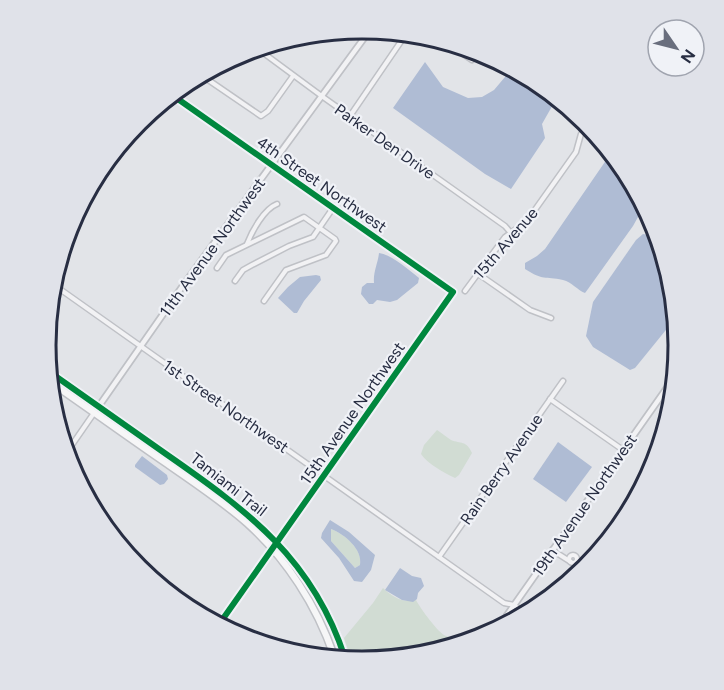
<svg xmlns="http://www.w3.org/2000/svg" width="724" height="690" font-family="Figtree,sans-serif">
<rect width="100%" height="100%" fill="#e2e4e8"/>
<g fill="#d1dcd3">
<path d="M437,430C442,433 446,437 451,440C461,444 466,440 472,453L459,475L455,478C443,472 428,464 421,454L424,445Z"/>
<path d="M331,529C344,534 363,549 360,565L355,568L331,541Z"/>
<path d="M383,588C391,596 404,604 416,600C420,608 439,634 446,636C454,639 458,636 465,641L362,661L351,659L344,638L373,603Z"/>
</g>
<g fill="#afbcd4" fill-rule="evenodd">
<path d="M425,62L443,87L468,98L482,97L494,90L505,77L506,68L555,101L542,124L545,138L511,189L485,174L393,108Z"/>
<path d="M609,156L643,208L633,226L588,289L585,293C577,290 572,282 563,280C544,276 544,281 525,269V263L537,256L545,249Z"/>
<path d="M643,234L648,235L658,242L674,320L635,368L630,370L593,347L586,336L593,302L636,240Z"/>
<path d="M379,253C392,255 408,269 419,278L418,283L397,300L390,302L377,300L373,304H369L361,294L362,287L367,283H374C373,272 378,263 379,253Z"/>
<path d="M316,275L320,276L321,280L304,301L297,313H294L278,298L288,287L300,277Z"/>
<path d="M558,442L592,467L566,502L533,479Z"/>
<path d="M142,456L167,475L168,479L164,484L160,485L135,467V465Z"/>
<path d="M330,520L349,532L375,555L371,570L362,582L354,581L339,558L321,538L322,533ZM331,529C344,534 363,549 360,565L355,568L331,541Z"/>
<path d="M400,568L412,576L421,578L424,586L418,593L417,599L413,602L402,600L385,590Z"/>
</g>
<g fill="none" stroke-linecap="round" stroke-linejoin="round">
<g stroke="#bfc1c6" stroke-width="7">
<g id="minor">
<path d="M453,47L472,60"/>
<path d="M258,49L323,97L505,226L511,233"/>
<path d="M204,77L261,116L268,111L293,76"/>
<path d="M175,97L453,292L220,623"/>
<path d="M350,116L404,37"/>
<path d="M247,244C252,231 264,209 277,204"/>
<path d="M217,268L226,255L304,217L335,239L336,241L326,255L286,270L264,301"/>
<path d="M477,273L530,310L551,318"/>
<path d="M235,281L243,270L252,265L289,246L313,237L333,208"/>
<path d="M57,287L504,603L514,605L522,611"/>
<path d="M465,291L505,237L527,221L576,152L581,134"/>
<path d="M550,399L623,450"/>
<path d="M67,452L94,413"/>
<path d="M552,550L571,562"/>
<circle cx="573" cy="559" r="4"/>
<path d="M439,557L563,381"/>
<path d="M574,563L579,564L591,562"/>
</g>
</g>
<g stroke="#bfc1c6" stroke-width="8">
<g id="tertiary">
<path d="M99,406L182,287L370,30"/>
<path d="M498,628L671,382"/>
</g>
</g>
<g stroke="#bfc1c6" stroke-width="9">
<g id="primary">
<path d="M51,373C89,400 128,427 166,454C248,511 313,559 345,658"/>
<path d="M53,384C91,410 128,437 166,463C193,482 222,501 247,523C286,558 317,606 334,656"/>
</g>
</g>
<use href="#minor" stroke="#f2f2f4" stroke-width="4"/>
<use href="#tertiary" stroke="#f2f2f4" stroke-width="4.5"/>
<use href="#primary" stroke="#f6f6f7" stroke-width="6"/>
<g stroke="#f0f2f7" stroke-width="10">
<g id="cycleway">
<path d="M175,97L453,292L220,623"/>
<path d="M51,373C89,400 128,427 166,454C248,511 313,559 345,658"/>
</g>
</g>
<use href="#cycleway" stroke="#00873e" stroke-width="6"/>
</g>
<g text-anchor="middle" stroke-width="4.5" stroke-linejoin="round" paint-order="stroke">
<g font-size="16" fill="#282e43" stroke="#f0f2f7">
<text transform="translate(385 141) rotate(35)" y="6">Parker Den Drive</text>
<text transform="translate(322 184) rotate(35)" y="6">4th Street Northwest</text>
<text transform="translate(505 243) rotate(-49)" y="6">15th Avenue</text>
<text transform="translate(212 247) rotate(-54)" y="6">11th Avenue Northwest</text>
<text transform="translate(226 406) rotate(35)" y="6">1st Street Northwest</text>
<text transform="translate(352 413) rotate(-55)" y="6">15th Avenue Northwest</text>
<text transform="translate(501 469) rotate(-55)" y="6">Rain Berry Avenue</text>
<text transform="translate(229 484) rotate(38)" y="6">Tamiami Trail</text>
<text transform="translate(584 505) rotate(-55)" y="6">19th Avenue Northwest</text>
</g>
</g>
<path d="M0 0H724V690H0ZM56 345a306 306 0 1 1 612 0a306 306 0 1 1-612 0Z" fill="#e0e2e9" fill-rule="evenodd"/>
<path fill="none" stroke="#282e43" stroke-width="3" d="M56 345a306 306 0 1 1 612 0a306 306 0 1 1-612 0Z"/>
<g transform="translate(676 48) rotate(125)"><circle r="28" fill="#f0f2f7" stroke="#a0a4af" stroke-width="1.5"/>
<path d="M0-4.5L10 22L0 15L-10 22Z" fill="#696e7d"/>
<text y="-9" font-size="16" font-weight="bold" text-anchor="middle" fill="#282e43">N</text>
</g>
</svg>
